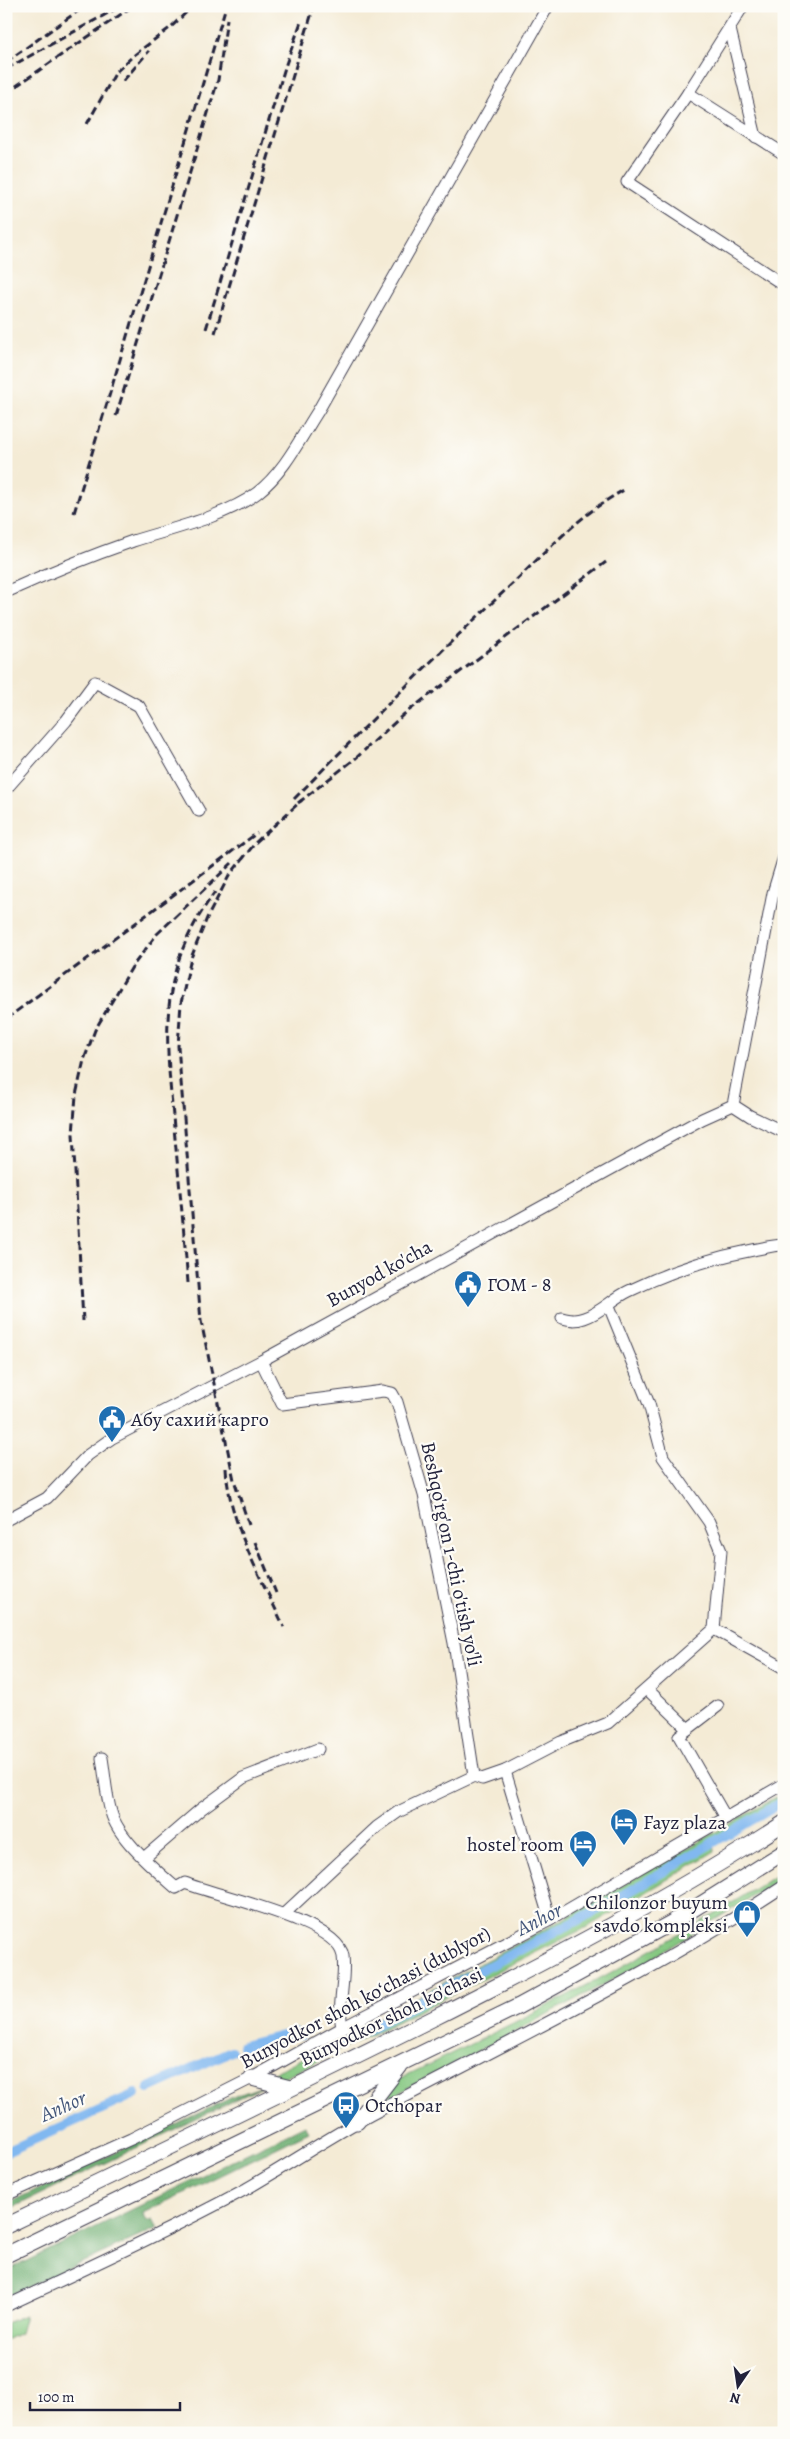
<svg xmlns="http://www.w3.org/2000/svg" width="790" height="2439" font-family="Alegreya,serif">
<rect width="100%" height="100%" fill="#fdfcf7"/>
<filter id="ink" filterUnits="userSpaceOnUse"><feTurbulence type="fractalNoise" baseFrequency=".02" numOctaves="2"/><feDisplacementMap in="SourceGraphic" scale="10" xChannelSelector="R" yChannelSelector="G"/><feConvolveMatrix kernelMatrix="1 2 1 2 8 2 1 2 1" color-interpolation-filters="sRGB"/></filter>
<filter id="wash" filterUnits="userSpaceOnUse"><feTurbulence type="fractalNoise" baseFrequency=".0096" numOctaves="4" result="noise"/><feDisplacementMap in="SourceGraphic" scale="20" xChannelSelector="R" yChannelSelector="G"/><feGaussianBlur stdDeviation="1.12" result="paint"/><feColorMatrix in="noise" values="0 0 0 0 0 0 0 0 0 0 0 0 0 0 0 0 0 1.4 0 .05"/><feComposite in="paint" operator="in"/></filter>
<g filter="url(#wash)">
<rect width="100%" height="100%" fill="#f4ebd5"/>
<g fill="#84c780" stroke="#53745e">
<path d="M784,1793V1799L714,1842L715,1851L593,1924L282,2079L270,2075L551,1926Z"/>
<path d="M784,1870V1877L650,1960L387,2099L399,2079C533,2014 659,1952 784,1870Z"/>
<path d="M25,2315L20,2333L6,2340V2323Z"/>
</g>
<g fill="#6bac6e" stroke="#466754">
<path d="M266,2085L6,2211V2204L235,2096Z"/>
<path d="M305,2125L309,2132L143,2213L147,2221L153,2219L158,2228L6,2297V2271Z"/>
</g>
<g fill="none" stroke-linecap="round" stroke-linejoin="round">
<g stroke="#81b8f0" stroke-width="10">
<path d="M243,2046L294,2033L301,2035"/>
<path d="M333,2047L603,1907L784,1801"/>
<path d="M149,2088L231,2051"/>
<path d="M6,2152L135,2094"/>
</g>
</g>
</g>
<g filter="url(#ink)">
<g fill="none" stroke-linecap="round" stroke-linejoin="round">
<g stroke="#424052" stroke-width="13">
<g id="minor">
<path d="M743,6L688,93L627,182L784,285"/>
<path d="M730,29L756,137"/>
<path d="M688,93L784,154"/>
<path d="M6,592C48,573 90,556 133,541C171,529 225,517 257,493C284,472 300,439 318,411L548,6"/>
<path d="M6,789L66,721L95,682L139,706L199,811"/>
<path d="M733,1105L773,893L784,857"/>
<path d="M562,1318C570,1320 575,1321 584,1318C602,1312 612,1299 629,1291C668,1272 711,1258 753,1250C763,1248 774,1245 784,1245"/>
<path d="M261,1361L282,1404L383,1391L392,1393L397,1402L424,1495L454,1643L474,1776"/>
<path d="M6,1520L47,1498L88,1455L112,1438L261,1361L702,1119L733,1105L750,1116L784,1132"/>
<path d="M714,1629L784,1668"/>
<path d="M647,1689L688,1729L679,1736L726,1818"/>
<path d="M688,1729L718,1706"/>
<path d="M102,1758C105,1776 106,1795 111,1812C118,1839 156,1870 176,1888L185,1883C216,1896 337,1920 343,1956C346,1980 337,2004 342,2028"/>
<path d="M505,1771L550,1920"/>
<path d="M144,1858L201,1809L243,1778L318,1749"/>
<path d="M285,1913L377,1827L398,1812L474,1776L482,1779L505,1771L561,1742L608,1723L714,1629L721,1551L709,1522L663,1457L649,1404L609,1306"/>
<path d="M6,2195L131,2139L252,2078L342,2028L550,1920L784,1784"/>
<path d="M6,2306C87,2268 168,2231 246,2189C288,2165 329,2137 372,2114C510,2041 653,1973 784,1886"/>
</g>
</g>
<g stroke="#424052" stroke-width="17">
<g id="major">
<path d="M252,2078L290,2088"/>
<path d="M357,2122L400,2066"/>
<path d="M6,2226C148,2158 290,2090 430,2020C551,1959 670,1897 784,1823"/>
<path d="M6,2255L519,2006L671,1923L784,1852"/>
</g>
</g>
<use href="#minor" stroke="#fff" stroke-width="11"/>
<use href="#major" stroke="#fff" stroke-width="15"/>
<g stroke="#22223b" stroke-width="3" stroke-dasharray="8 4" stroke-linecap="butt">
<path d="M6,62L85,6"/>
<path d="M6,69L121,6"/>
<path d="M123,81L149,51"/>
<path d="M6,93L133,6"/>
<path d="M87,124L116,72L133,56L171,27L193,6"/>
<path d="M206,329L286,64L301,22"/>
<path d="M215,333L314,6"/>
<path d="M116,416L218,80L227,19"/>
<path d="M74,513L226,6"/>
<path d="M294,799C366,726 437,654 511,585C547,551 581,513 624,490"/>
<path d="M298,803L356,758L403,715L606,562"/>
<path d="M6,1019L257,833"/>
<path d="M188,1283C184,1232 179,1180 174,1128C170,1078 162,1026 174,977C181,946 196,918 215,892"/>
<path d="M83,1321L73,1134L76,1095L84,1060L95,1030L132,967L157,934L232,863"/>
<path d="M226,1468C229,1524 261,1577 284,1627"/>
<path d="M249,1525L234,1480L201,1321L178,1046L181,1003L191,958L207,918L229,876L256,842L302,800"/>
<path d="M255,1542L276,1593"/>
</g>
</g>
</g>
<defs>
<g id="civic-pin" transform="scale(1.4375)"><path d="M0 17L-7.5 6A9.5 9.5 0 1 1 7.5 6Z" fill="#1f6fb2" stroke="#fdfcf7"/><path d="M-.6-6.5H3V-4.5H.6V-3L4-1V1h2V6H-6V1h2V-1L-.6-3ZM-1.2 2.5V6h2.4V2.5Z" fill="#fff"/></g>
<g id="hotel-pin" transform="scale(1.4375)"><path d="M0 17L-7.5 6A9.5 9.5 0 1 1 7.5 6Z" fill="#1f6fb2" stroke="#fdfcf7"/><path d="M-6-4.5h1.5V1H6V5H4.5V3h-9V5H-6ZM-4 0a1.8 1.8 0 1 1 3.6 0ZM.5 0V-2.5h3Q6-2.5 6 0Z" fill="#fff"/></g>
<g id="shop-pin" transform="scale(1.4375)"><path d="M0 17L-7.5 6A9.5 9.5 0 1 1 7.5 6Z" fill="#1f6fb2" stroke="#fdfcf7"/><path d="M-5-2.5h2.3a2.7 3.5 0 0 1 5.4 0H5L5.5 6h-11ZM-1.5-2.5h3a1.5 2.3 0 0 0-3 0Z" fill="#fff"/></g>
<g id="bus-pin" transform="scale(1.4375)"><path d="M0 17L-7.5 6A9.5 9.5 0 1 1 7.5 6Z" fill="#1f6fb2" stroke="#fdfcf7"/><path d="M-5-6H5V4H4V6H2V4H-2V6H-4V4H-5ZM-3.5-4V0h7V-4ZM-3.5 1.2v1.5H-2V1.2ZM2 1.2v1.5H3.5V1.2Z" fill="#fff"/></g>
</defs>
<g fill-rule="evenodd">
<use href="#civic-pin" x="468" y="1284"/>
<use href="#civic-pin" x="112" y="1419"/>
<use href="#hotel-pin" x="624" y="1822"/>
<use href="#hotel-pin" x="583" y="1844"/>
<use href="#shop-pin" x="747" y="1914"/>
<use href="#bus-pin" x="346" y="2105"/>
</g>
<g text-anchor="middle" stroke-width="4.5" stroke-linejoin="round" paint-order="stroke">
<g font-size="20" fill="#22223b" stroke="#fdfcf7">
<text transform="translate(379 1273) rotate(-29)" y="7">Bunyod ko'cha</text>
<text transform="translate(452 1554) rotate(78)" y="7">Beshqo'rg'on 1-chi o'tish yo'li</text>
<text transform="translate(365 1997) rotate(-28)" y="7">Bunyodkor shoh koʻchasi (dublyor)</text>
<text transform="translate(391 2016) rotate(-26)" y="7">Bunyodkor shoh ko'chasi</text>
</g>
<g font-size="20" fill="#22223b" stroke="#fdfcf7" text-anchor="start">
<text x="487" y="1291">ГОМ - 8</text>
<text x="131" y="1426">Абу сахий карго</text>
<text x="643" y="1829">Fayz plaza</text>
<text x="564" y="1851" text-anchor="end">hostel room</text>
<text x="728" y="1909" text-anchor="end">Chilonzor buyum<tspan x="728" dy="23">savdo kompleksi</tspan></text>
<text x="365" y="2112">Otchopar</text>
</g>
<g font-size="21" font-style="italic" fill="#43567a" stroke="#fdfcf7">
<text transform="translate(539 1919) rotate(-27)" y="7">Anhor</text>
<text transform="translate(63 2106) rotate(-24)" y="7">Anhor</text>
</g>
</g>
<rect width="790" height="2439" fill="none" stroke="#fdfcf7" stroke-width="25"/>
<g transform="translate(738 2386) rotate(193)" stroke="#fdfcf7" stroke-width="4" paint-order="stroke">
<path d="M0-4L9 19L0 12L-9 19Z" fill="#22223b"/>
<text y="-8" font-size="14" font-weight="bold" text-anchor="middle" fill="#22223b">N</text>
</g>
<path d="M30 2402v8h150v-8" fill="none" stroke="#22223b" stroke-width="2.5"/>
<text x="38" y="2402" font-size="15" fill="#22223b" stroke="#fdfcf7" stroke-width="4" paint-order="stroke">100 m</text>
</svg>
